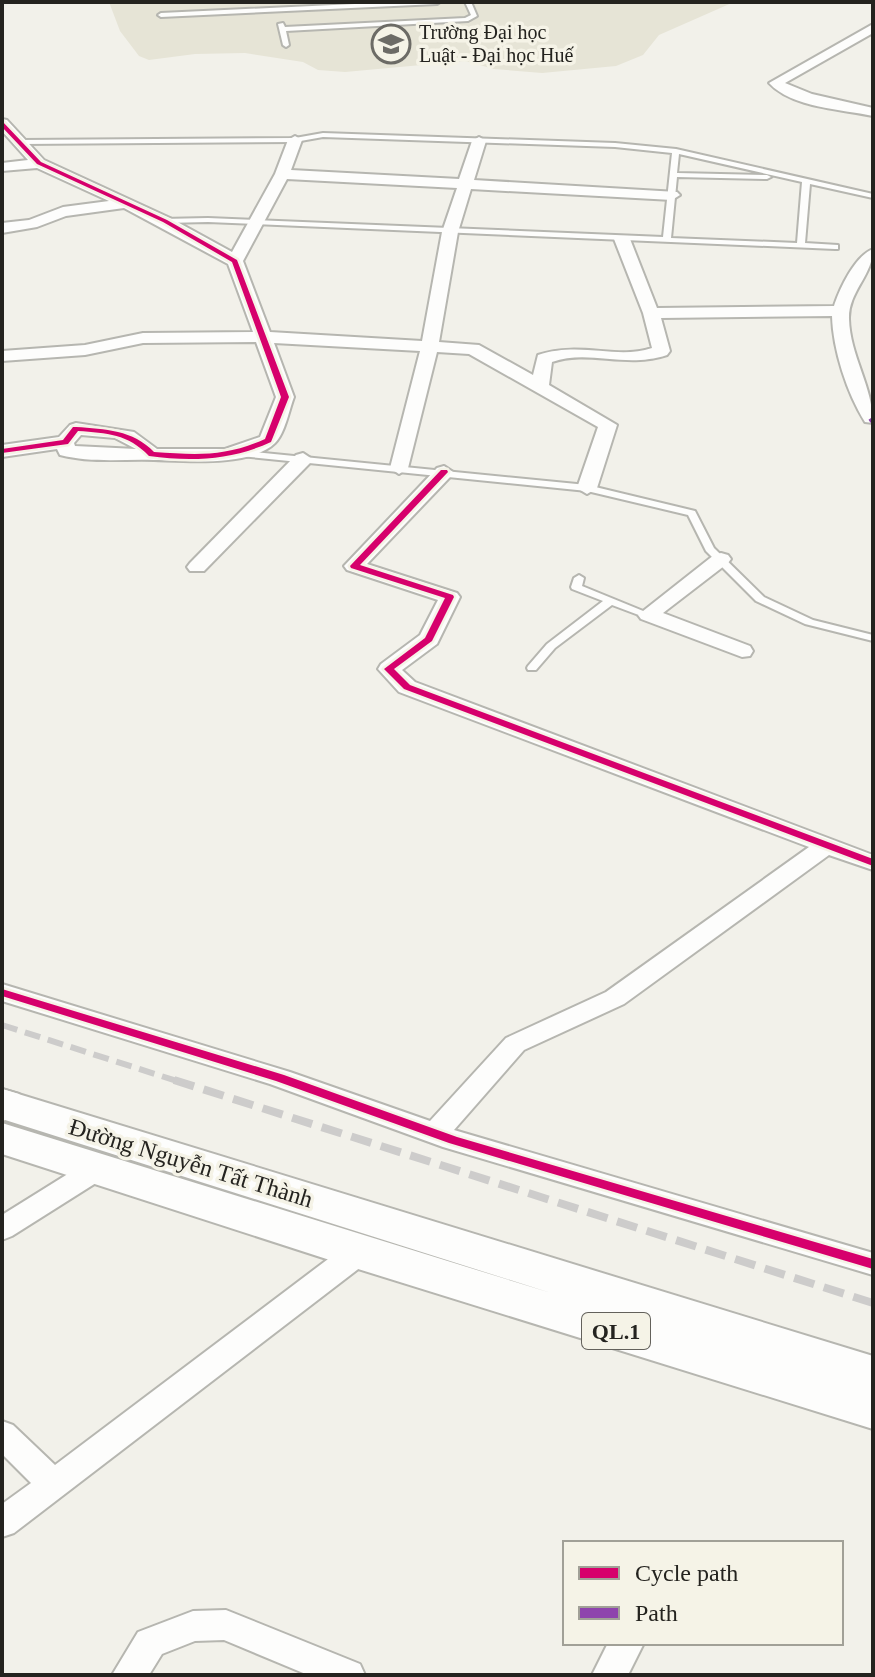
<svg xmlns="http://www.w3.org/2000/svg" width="875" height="1677" font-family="Georgia,serif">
<rect width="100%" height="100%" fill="#f2f1ea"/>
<path fill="#e6e4d6" d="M109,2H734L659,35L643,55L616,66L542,73L494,69L465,61L345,72L318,70L303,62L245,53L195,54L149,60L139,56L120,31Z"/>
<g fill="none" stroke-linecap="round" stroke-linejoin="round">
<g stroke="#b6b6b0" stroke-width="4">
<g id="service">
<path d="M397,2H440L437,4L161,17L158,15L161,13Z"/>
<path d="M465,2H471L477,16L468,21L286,31L289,45L286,47L283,45L278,24L283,23L285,27L465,18L471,15Z"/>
<path d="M323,133L615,143L676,149L873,194V198L810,184L805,243L838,245V249H835L208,222L165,223L161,221L162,219L208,218L663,237L672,153L615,147L323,137L295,142L22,144L18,142L22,140L295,138ZM679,154L802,182L797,243L671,238L677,177L767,179L771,177L767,175L677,173Z"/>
<path d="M243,451L587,485L695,511L714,548L764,597L813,620L873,635V641L805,624L756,601L706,551L688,515L587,491L240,456V452Z"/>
<path d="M579,575L584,578L582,586L653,615L652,617H644L612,605L555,648L536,670H528L527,668L528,666L547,644L603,601L572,589L571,587L574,578Z"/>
</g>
</g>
<g stroke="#b6b6b0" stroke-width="4">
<g id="minor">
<path d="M873,24V33L785,83L812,94L873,108V116C841,109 792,108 769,83Z"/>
<path d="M2,119L7,120L44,160L170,218L232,252L275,174L288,140L295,136L302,140L291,170L459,179L472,141L479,137L486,141L474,180L677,192L680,195L672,200L471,189L458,232L439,342L479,345L533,375L538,355C581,341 617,360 652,348L643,313L614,239L616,236H628L630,239L657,308L834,306C840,288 855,256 873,249C873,275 848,292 849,319C850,356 873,387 873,423L865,422C847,393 833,350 832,316L661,318L670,351L667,355C625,369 589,349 552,362L549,385L617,425L597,488L587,494L577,488L598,427L469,354L437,352L408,468L399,474L390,468L420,351L274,343L294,397C289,410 285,433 275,443C251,467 185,461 154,460C122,459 91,463 60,455L57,449L2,457V445L59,437L70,425L76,423L134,432L157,449H225L260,437L276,397L256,342L143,343L85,355L2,361V351L85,345L143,333L253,332L228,264L124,208L66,216L37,227L2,233V223L29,220L63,207L109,201L37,168L2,171V163L28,160L2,131ZM287,179L457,188L442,232L422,341L270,332L243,261ZM81,435L115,438L136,449L75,446L74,443Z"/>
<path d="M303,453L312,459L310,463L204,571H190L187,567L190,563L296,455Z"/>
<path d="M444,466L453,472L451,476L367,564L457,593L460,597L437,644L402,670L415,682L873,855V870L829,855L624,1004L524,1050L454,1130L873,1253V1275L443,1147L270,1084L2,1001V984L290,1072L430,1121L506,1038L606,992L809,847L399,692L378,669L381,664L420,635L438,600L347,570L344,566L437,468Z"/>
<path d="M721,553L728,555L731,559L728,563L663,613L750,646L753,651L750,656L742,657L641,619L638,615L714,555Z"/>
<path d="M97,1159L107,1162L111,1169L107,1176L12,1236L2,1240V1215L87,1162Z"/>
<path d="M359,1241L370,1244L374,1252L370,1260L14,1533L2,1537V1504L31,1483L2,1454V1421L13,1425L55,1465L348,1244Z"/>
<path d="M226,1610L360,1664L365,1675H308L224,1640L195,1641L162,1654L149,1675H112L138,1632L193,1611Z"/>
<path d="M608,1643H644L628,1675H592Z"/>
</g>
</g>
<g stroke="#b6b6b0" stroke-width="4">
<path id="primary" d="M2,1089L873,1356V1429L342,1264L2,1154V1123L551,1293L2,1119Z"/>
</g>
<g stroke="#b6b6b0" stroke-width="4">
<path id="trunk" d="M2,1089L19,1094L26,1105L19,1116L2,1121Z"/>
</g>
<use href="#service" fill="#fdfdfc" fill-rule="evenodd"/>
<use href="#minor" fill="#fdfdfc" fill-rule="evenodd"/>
<use href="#primary" fill="#fdfdfc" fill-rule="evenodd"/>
<use href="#trunk" fill="#fdfdfc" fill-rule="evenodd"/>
<path stroke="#cdcccb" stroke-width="6" stroke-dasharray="16 8" stroke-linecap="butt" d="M2,1025L180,1082"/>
<path stroke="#cdcccb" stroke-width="8" stroke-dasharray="21 10" stroke-linecap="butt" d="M174,1080L873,1303"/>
<path stroke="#8e44ad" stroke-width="6" stroke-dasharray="12 6" stroke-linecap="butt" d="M871,418L873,421"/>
<g stroke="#f5f3e7" stroke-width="5">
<g id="cycleway">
<path d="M2,121L41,162L167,220L237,260L289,397L271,442C232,460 192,462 149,456C128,434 107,433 78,431L68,444L2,453V449L63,440L73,427H76C105,429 133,430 154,452C197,455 225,457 265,439L281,397L232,262L163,222L37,164L2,127Z"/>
<path d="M441,470H447L448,472L360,565L453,595L454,597L432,641L394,669L410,685L873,859V866L404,689L384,669L425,638L445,598L351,568L350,566Z"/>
<path d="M2,989L284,1075L457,1137L873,1259V1269L449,1143L276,1081L2,996Z"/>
</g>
</g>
<use href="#cycleway" fill="#d6006c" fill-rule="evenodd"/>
</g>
<defs>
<g id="university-ring" transform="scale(2)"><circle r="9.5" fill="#f5f3e7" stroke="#6c6b66" stroke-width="1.5"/><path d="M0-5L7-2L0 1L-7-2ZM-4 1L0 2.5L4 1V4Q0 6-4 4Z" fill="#6c6b66"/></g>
</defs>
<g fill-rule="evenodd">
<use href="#university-ring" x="391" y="44"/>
</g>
<g text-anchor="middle" stroke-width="7" stroke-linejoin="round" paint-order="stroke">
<g font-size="20" fill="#24231f" stroke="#f5f3e7" text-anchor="start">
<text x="419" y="39">Trường Đại học<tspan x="419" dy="23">Luật - Đại học Huế</tspan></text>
</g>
<rect fill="#f5f3e7" stroke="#63615b" stroke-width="2" x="582" y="1313" width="68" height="36" rx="6"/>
<g font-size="22" font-weight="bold" fill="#24231f">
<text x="616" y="1339">QL.1</text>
</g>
<g font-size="24" fill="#24231f" stroke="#f5f3e7">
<text transform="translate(191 1163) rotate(17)" y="8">Đường Nguyễn Tất Thành</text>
</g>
</g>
<rect width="875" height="1677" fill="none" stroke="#24231f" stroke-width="8"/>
<rect x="563" y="1541" width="280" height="104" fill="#f5f3e7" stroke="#a1a097" stroke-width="2"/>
<rect x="579" y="1567" width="40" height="12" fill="#d6006c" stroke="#a1a097" stroke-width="2"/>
<text x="635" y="1581" font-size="24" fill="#24231f">Cycle path</text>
<rect x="579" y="1607" width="40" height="12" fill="#8e44ad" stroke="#a1a097" stroke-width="2"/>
<text x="635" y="1621" font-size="24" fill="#24231f">Path</text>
</svg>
